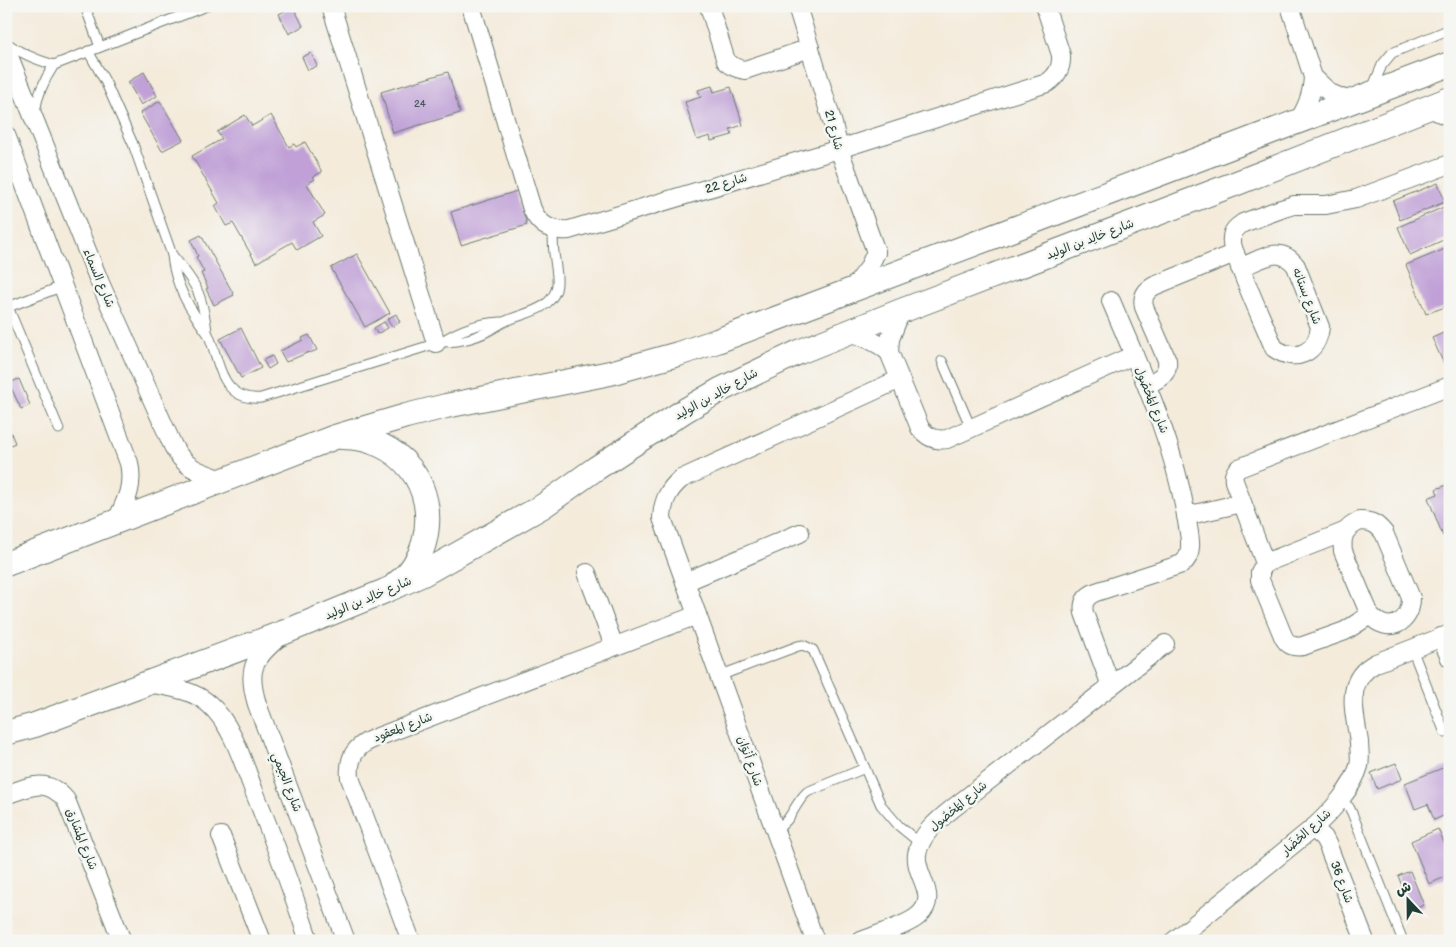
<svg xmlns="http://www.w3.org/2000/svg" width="1456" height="947" font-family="'Balsamiq Sans','Playpen Sans Arabic',sans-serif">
<rect width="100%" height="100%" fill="#f6f6f2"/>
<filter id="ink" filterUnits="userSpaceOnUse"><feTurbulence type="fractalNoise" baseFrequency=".02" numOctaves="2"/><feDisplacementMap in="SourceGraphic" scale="10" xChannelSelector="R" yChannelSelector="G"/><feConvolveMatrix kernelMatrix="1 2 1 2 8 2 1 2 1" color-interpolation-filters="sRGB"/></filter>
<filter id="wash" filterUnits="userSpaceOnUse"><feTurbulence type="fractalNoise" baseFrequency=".0096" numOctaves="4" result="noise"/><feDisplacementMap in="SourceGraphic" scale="20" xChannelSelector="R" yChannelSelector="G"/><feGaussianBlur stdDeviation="1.12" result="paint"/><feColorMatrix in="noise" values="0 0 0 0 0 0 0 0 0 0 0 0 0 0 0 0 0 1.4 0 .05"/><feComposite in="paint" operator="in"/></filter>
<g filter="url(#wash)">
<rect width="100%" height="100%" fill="#f4ebdb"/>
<g id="blocks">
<g fill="#c0a0d7">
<path d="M293,6L303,26L289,34L279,14Z"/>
<path d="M311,53L317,66L308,70L302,57Z"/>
<path d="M144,72L157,96L141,105L128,82Z"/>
<path d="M448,72L460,113L393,133L381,92Z"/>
<path d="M712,86L714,92L731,87L743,125L730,129L732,135L711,141L710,136L697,140L685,102L701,97L698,90Z"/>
<path d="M160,101L183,140L162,151L140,113Z"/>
<path d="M245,115L252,126L271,115L289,147L294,144L296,147L305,142L322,172L313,177L315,179L307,184L325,215L313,222L321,236L297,250L292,242L256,263L233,223L226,226L215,206L219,203L192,156L222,139L217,132Z"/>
<path d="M1438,183L1445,202L1400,220L1393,201Z"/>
<path d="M517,191L527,225L461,245L451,212Z"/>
<path d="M1446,206L1450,214V237L1410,255L1398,227Z"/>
<path d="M201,235L234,295L214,305L206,289L208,288L201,273L204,272L196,257L198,256L191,240Z"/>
<path d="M1450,247V305L1426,314L1406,265Z"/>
<path d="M357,254L390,313L365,327L331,268Z"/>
<path d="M396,314L400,322L392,327L387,319Z"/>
<path d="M384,322L388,328L377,334L374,328Z"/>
<path d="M241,328L261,368L241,378L220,339Z"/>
<path d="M1450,330V377L1432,338Z"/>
<path d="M309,335L317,350L310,353L309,352L286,362L280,351L303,340L302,338Z"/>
<path d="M272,356L276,364L268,369L263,360Z"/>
<path d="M19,379L30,405L21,409L9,383Z"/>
<path d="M1450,396V414L1443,398Z"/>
<path d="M6,421L15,443L6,447Z"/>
<path d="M1450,484V533L1443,536L1428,498L1438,494L1436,489Z"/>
<path d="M1450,539V554L1445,541Z"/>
<path d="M1396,763L1402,779L1377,789L1371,773Z"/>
<path d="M1450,765V813L1434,820L1428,804L1415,809L1405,783Z"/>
<path d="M1438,829L1450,856V875L1429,884L1411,841Z"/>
<path d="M1410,871L1424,905L1412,910L1398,876Z"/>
</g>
</g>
</g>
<g filter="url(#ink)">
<use href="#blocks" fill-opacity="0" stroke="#6a7a6e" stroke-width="1"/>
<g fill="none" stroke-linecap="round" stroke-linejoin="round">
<g stroke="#6a7a6e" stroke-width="11">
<g id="lane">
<path d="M85,6L100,47"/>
<path d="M7,43C21,54 37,60 54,65"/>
<path d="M88,51L105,81L133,144L172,255C174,278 182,296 195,315C199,322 204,328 208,334C216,351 218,373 230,387C238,396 250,399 261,398L441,342C451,342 461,341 471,338C483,335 492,329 502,323C519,313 548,313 556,290C559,280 556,270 555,260C553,250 553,240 553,230"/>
<path d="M1372,89L1382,65L1392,53L1450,29"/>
<path d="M35,113C37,95 44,80 54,65L206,6"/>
<path d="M172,255C197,285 202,293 207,331"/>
<path d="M6,302L59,429"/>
<path d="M8,307L63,286"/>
<path d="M441,342C460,329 478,323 501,322"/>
<path d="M942,361L971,428"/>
<path d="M1412,649L1445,733"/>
<path d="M719,676L798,646L803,645L813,650L881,805L899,826L920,843"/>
<path d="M1339,800L1349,807L1352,813L1403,941"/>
<path d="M775,830C792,821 793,805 807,792L865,768"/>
</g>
</g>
<g stroke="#6a7a6e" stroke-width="20">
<g id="street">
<path d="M331,6L436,343"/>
<path d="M471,6L532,209C539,225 551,232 569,230L839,149L1047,83C1057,76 1062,68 1061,55L1045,6"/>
<path d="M709,6L726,61C732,67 737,69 745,70L810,48"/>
<path d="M797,6L833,124L839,149L876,252"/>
<path d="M1290,6L1313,77C1312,95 1307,108 1297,123"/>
<path d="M6,49L100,283L173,446C185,469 200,472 223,480"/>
<path d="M1313,77L1330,93L1351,102"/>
<path d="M1429,108L1450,117"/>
<path d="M6,135L129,463C134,487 126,501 116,522"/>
<path d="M1240,268C1261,259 1280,244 1296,266L1320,327C1317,354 1295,363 1274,348C1262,319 1248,290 1238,261C1235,254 1231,246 1232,238C1232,231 1237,227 1243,223L1281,209L1294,205H1326L1356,199L1450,164"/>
<path d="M852,290L868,269L876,252"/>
<path d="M901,311L890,339L889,352L920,428C927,437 935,441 947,439L1134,355"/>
<path d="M848,332C864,336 876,341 889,352"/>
<path d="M1147,385C1158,379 1169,375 1167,360L1144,307C1142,298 1145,291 1154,286L1235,253"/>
<path d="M1186,516L1242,503"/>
<path d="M1360,521C1372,521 1377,524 1384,533L1411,598C1411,624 1388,635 1370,615L1343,551C1341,535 1345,528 1360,521Z"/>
<path d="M1344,532L1265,563L1260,572V580L1283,636C1287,645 1294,648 1303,646L1345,631L1370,615"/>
<path d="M1265,563L1234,481C1233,475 1234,472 1239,468L1450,386"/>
<path d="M587,573L614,646"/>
<path d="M685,582L800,533"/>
<path d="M1441,637L1450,658"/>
<path d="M278,638C252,660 247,671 257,704L346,941"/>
<path d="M148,683C169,687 192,689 209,704C232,724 243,762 254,791C274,840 292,890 309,941"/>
<path d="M1111,686L1084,613C1082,602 1086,596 1096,592L1182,564C1195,554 1189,534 1187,521C1174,442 1142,374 1111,301"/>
<path d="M6,795C30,786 47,777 66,800L122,941"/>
<path d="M1313,828L1324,838L1328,846L1365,941"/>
<path d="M221,836L262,941"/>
<path d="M411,941L350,778C348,757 355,746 375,738L697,615"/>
<path d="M815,941L662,518C663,501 668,490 681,479L900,379"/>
<path d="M861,941C876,935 908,925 918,916C941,896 914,876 917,854C921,834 937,821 952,809L1165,644"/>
<path d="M1174,941L1313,828C1330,813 1353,788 1359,766C1361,758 1359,750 1359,742C1355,712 1343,680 1376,663L1450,634"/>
</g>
</g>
<g stroke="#6a7a6e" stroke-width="26">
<g id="secondary">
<path d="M342,437C400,437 439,486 424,543C420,558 410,574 397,583"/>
<path d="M6,564L335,437L406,416L446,406L610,373L678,354L717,341L1450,64"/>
<path d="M6,733L35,725L285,632L385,591L423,574L543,506L595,469L684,411L720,390L799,352L901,311L1237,183L1450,99"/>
</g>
</g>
<use href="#lane" stroke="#fff" stroke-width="9"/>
<use href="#street" stroke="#fff" stroke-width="18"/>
<use href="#secondary" stroke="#fff" stroke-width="24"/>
</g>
</g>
<g text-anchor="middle" stroke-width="5" stroke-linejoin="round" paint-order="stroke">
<g font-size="10" fill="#47565d">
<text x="420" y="107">24</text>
</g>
<g font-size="12" fill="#1f3d34" stroke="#f6f6f2">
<text transform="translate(834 130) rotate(75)" y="4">شارع 21</text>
<text transform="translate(726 183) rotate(-17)" y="4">شارع 22</text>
<text transform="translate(1090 239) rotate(-21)" y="4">شارع خالِد بن الوليد</text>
<text transform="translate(99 278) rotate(67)" y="4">شارع السماء</text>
<text transform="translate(1307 296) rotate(69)" y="4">شارع بستانه</text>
<text transform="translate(716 394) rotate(-29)" y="4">شارع خالِد بن الوليد</text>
<text transform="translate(1152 400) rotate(68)" y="4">شارع المَحْصُول</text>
<text transform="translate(368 598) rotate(-23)" y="4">شارع خالِد بن الوليد</text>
<text transform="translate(403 727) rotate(-21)" y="4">شارع المعقود</text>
<text transform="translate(750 761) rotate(70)" y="4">شارع أَنْوَان</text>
<text transform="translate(287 782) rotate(69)" y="4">شارع الجيمي</text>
<text transform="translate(958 806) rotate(-40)" y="4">شارع المَحْصُول</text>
<text transform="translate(1306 832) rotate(-42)" y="4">شارع الحْضَار</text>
<text transform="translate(82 839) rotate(68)" y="4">شارع المشارق</text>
<text transform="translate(1342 882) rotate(69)" y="4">شارع 36</text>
</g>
</g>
<rect width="1456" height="947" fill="none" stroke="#f6f6f2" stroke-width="25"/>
<g transform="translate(1408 900) rotate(338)" stroke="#f6f6f2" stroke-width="4" paint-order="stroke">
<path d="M0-4L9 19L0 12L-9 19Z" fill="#1f3d34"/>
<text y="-8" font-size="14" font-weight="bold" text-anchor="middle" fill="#1f3d34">ش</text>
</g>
</svg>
